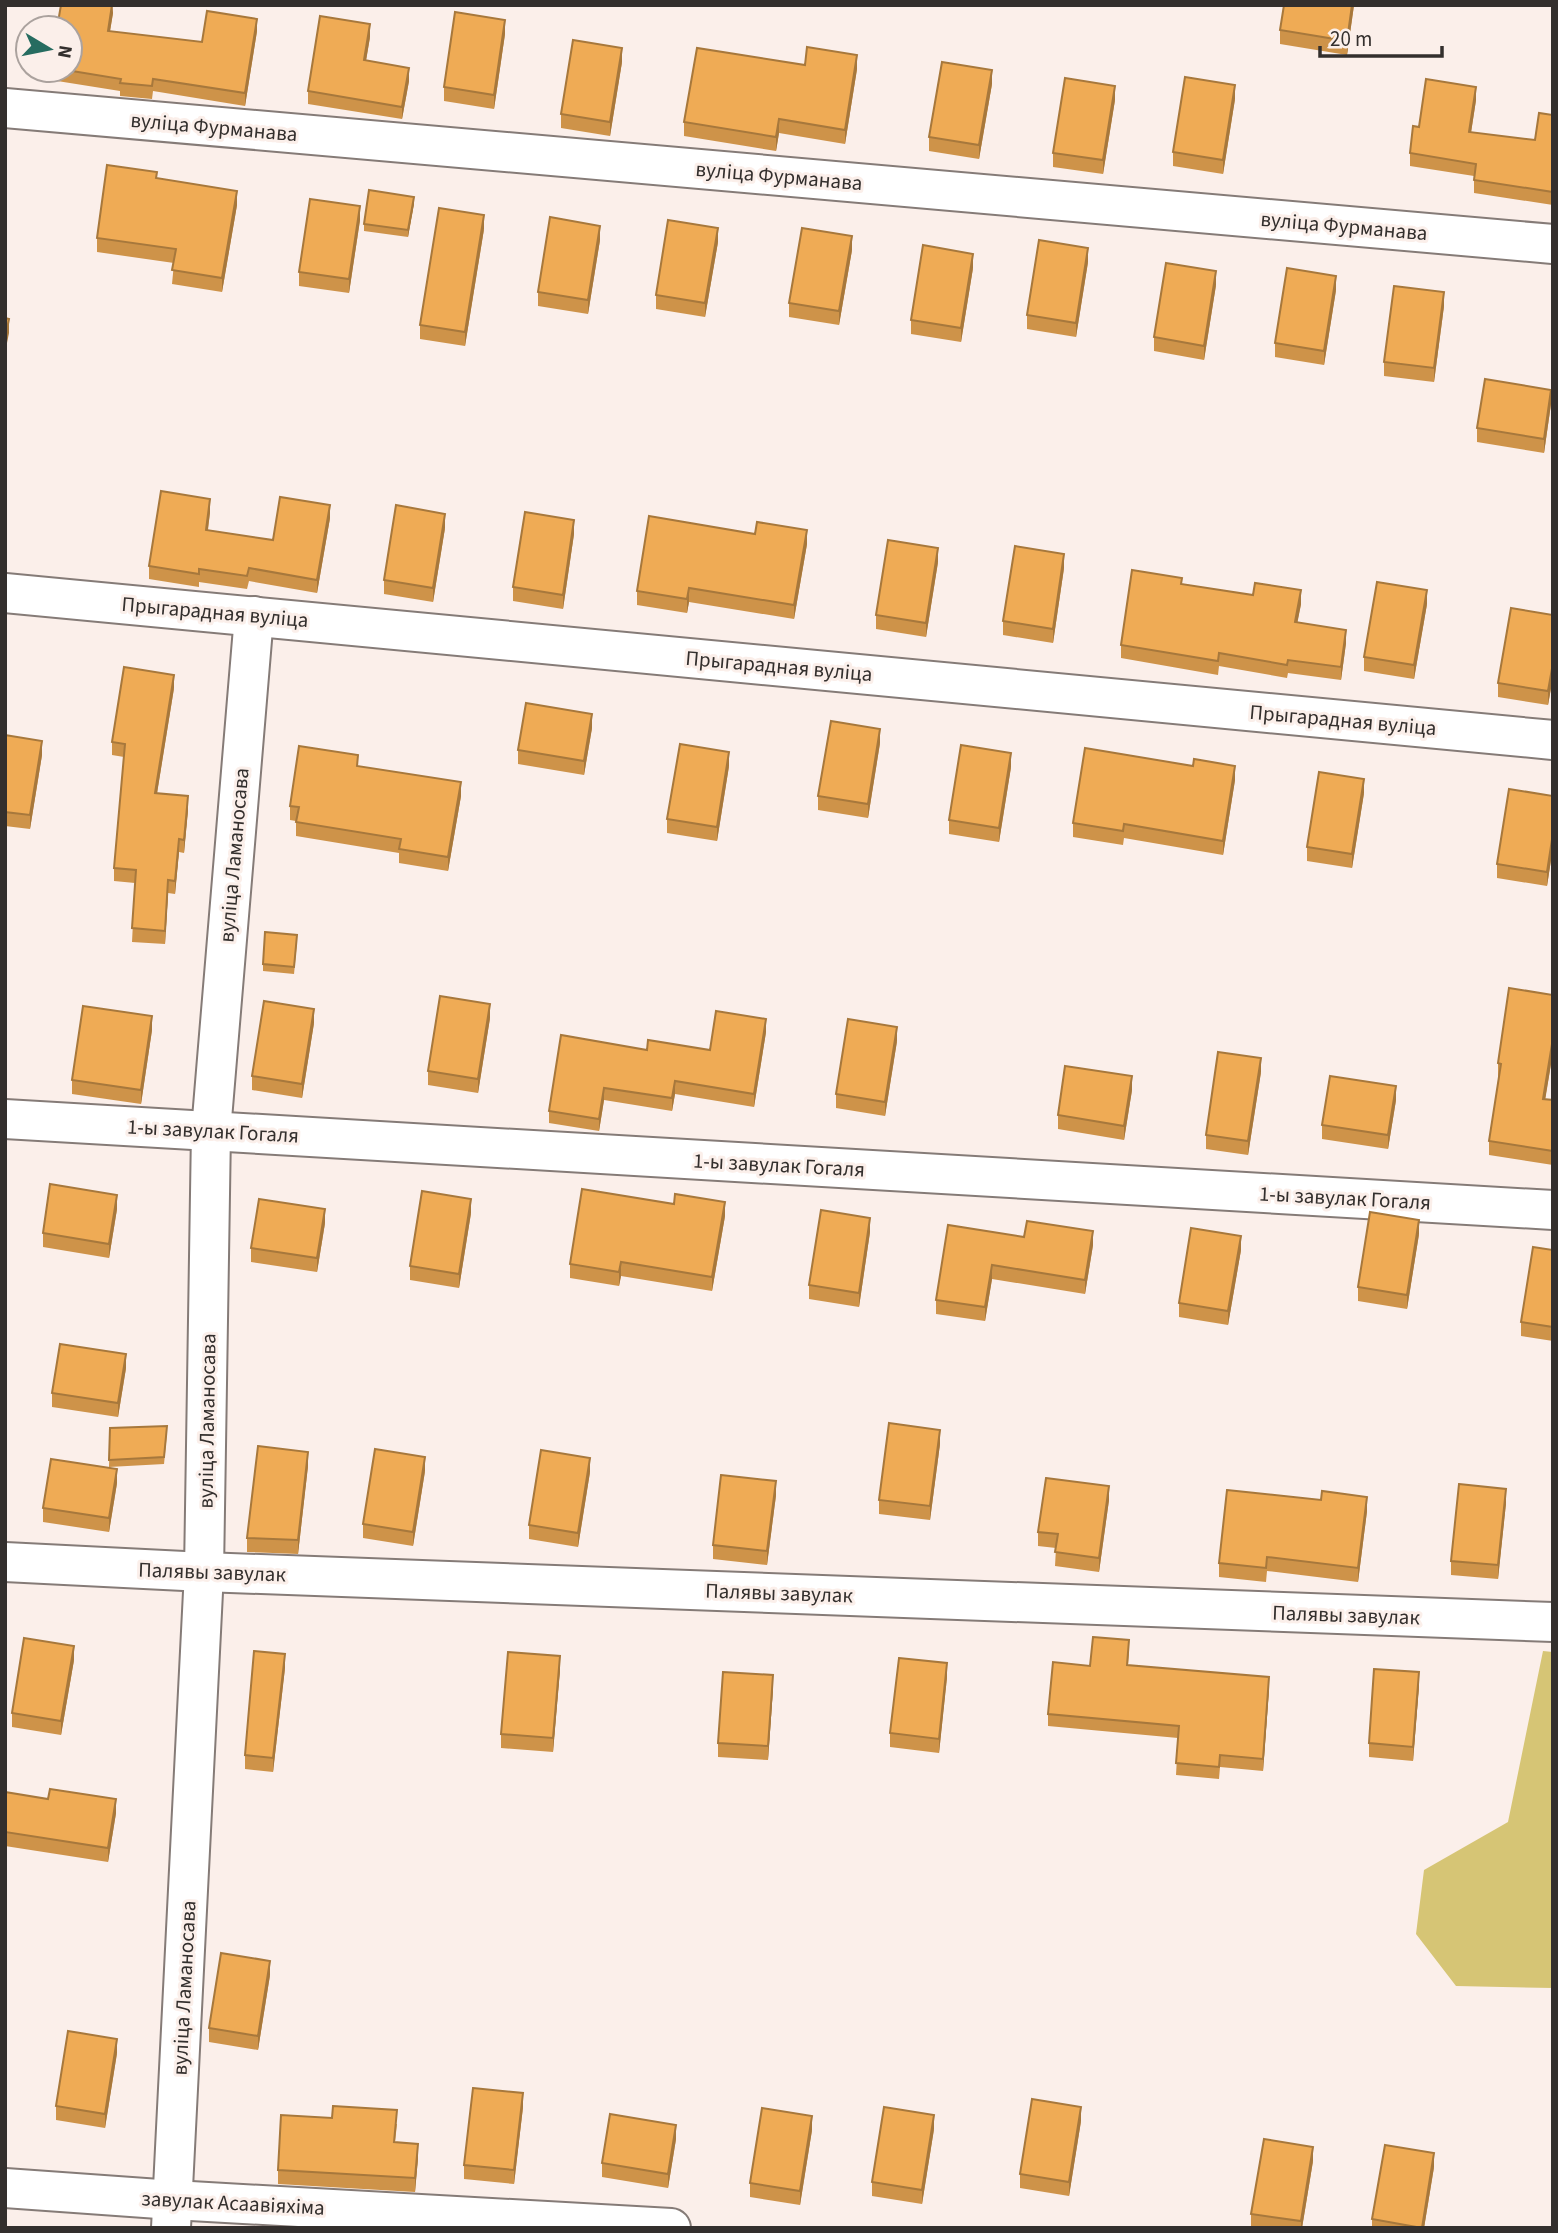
<svg xmlns="http://www.w3.org/2000/svg" width="1558" height="2233" font-family="'Source Sans 3',sans-serif">
<rect width="100%" height="100%" fill="#fbefea"/>
<path fill="#d6c575" d="M1543,1651L1553,1652V1988L1456,1986L1416,1934L1424,1870L1508,1822Z"/>
<g fill="none" stroke-linecap="round" stroke-linejoin="round">
<g stroke="#857b77" stroke-width="42">
<g id="street">
<path d="M5,108L1553,244"/>
<path d="M5,593L1553,740"/>
<path d="M5,1119L1553,1210"/>
<path d="M5,1562L204,1572L1553,1622"/>
<path d="M5,2188L173,2200L671,2228"/>
<path d="M171,2228L204,1572L211,1131L254,616"/>
</g>
</g>
<use href="#street" stroke="#fff" stroke-width="38"/>
</g>
<g fill="#ce9349">
<path d="M112,5L113,13L110,31L202,42L257,31L245,106L153,91L152,99L120,96V91L51,80V70H70Z"/>
<path d="M1354,5L1347,55L1280,44V30Z"/>
<path d="M505,34L494,109L444,101V87Z"/>
<path d="M370,37L366,60L409,81L402,119L308,104V91Z"/>
<path d="M622,62L610,136L561,128V114Z"/>
<path d="M857,69L845,144L779,133L776,151L684,136V122Z"/>
<path d="M992,84L979,159L929,151V137Z"/>
<path d="M1235,99L1223,174L1173,166V152Z"/>
<path d="M1115,100L1103,174L1053,167V153Z"/>
<path d="M1476,100L1471,133L1535,140L1553,115V205L1474,193V176L1410,166V153L1419,127Z"/>
<path d="M157,178L237,205L222,292L172,284L174,263L97,252V238Z"/>
<path d="M414,204L408,237L364,231V224Z"/>
<path d="M360,220L349,293L299,286V272Z"/>
<path d="M484,229L465,346L420,339V325Z"/>
<path d="M600,240L588,314L538,306V292Z"/>
<path d="M718,242L705,317L656,309V295Z"/>
<path d="M852,250L839,325L789,317V303Z"/>
<path d="M1088,262L1076,337L1027,329V315Z"/>
<path d="M973,268L961,342L911,334V320Z"/>
<path d="M1216,285L1204,360L1154,351V337Z"/>
<path d="M1336,290L1324,365L1275,357V343Z"/>
<path d="M1444,306L1434,382L1384,376V362Z"/>
<path d="M1551,404L1544,453L1477,442V428Z"/>
<path d="M210,512L208,530L273,540L330,518L317,593L249,581L247,589L199,582V587L149,579V566Z"/>
<path d="M445,528L433,602L384,594V580Z"/>
<path d="M574,534L563,609L513,601V587Z"/>
<path d="M807,544L794,619L689,602L687,613L637,605V591Z"/>
<path d="M938,562L926,637L876,629V615Z"/>
<path d="M1064,568L1053,643L1003,635V621Z"/>
<path d="M1182,584L1301,604L1297,623L1346,643L1341,680L1288,673L1287,678L1219,666L1218,675L1121,658V645Z"/>
<path d="M1427,604L1414,679L1364,671V657Z"/>
<path d="M1553,615V677L1548,705L1498,697V683Z"/>
<path d="M174,688L157,793L188,810L184,853L179,852L175,894L168,893L165,944L132,942L135,883L114,881V868L124,757L112,755V742Z"/>
<path d="M592,728L584,775L518,764V750Z"/>
<path d="M5,735L42,755L30,829L5,826Z"/>
<path d="M880,743L868,818L818,810V796Z"/>
<path d="M358,766L461,796L448,871L399,863V853L296,836V821L290,820V806Z"/>
<path d="M729,766L717,841L667,833V819Z"/>
<path d="M1193,766L1235,780L1223,855L1124,838L1123,845L1073,837V823Z"/>
<path d="M1011,767L999,842L949,834V820Z"/>
<path d="M1364,793L1352,868L1307,861V847Z"/>
<path d="M1553,796V847L1547,886L1497,878V864Z"/>
<path d="M297,942L294,974L263,971V964Z"/>
<path d="M1553,995V1052L1545,1099L1553,1100V1165L1489,1155V1141L1499,1078L1498,1077V1063Z"/>
<path d="M490,1018L478,1093L428,1085V1071Z"/>
<path d="M314,1023L302,1098L252,1090V1076Z"/>
<path d="M152,1030L141,1104L72,1094V1080Z"/>
<path d="M766,1032L754,1107L675,1094L672,1111L604,1100L599,1131L549,1123V1111L647,1050H710Z"/>
<path d="M897,1041L885,1116L836,1108V1094Z"/>
<path d="M1261,1072L1248,1155L1206,1149V1135Z"/>
<path d="M1132,1090L1124,1140L1058,1129V1115Z"/>
<path d="M1396,1100L1388,1149L1322,1139V1125Z"/>
<path d="M117,1209L109,1258L43,1247V1233Z"/>
<path d="M471,1213L459,1288L410,1280V1266Z"/>
<path d="M725,1216L712,1291L621,1276L619,1286L570,1278V1264Z"/>
<path d="M325,1223L317,1272L251,1262V1248Z"/>
<path d="M870,1232L859,1307L809,1299V1285Z"/>
<path d="M1419,1234L1407,1309L1358,1301V1287Z"/>
<path d="M1024,1237L1093,1245L1085,1294L992,1279L985,1321L936,1314V1300Z"/>
<path d="M1241,1250L1228,1325L1179,1317V1303Z"/>
<path d="M1553,1250V1341L1521,1336V1322Z"/>
<path d="M126,1368L118,1417L52,1407V1393Z"/>
<path d="M110,1428L167,1433L164,1464L109,1467Z"/>
<path d="M940,1444L930,1520L879,1514V1500Z"/>
<path d="M308,1466L298,1554L247,1552V1538Z"/>
<path d="M425,1471L413,1546L363,1538V1524Z"/>
<path d="M590,1472L578,1547L529,1539V1525Z"/>
<path d="M117,1483L109,1532L43,1522V1508Z"/>
<path d="M776,1495L767,1565L713,1559V1545Z"/>
<path d="M1109,1500L1099,1572L1055,1566L1056,1548L1038,1546V1532Z"/>
<path d="M1506,1503L1498,1579L1451,1575V1561Z"/>
<path d="M1367,1511L1358,1582L1267,1571L1266,1582L1219,1577V1563Z"/>
<path d="M1129,1653L1128,1665L1269,1689L1263,1771L1220,1767L1219,1779L1176,1775L1178,1738L1048,1726V1714L1090,1666Z"/>
<path d="M74,1660L61,1735L12,1727V1713Z"/>
<path d="M285,1668L273,1772L245,1769V1755Z"/>
<path d="M560,1670L553,1752L501,1748V1734Z"/>
<path d="M947,1677L939,1753L890,1747V1733Z"/>
<path d="M1419,1686L1413,1761L1369,1757V1743Z"/>
<path d="M773,1689L768,1760L718,1757V1743Z"/>
<path d="M5,1792L48,1799L116,1813L108,1862L5,1846Z"/>
<path d="M270,1975L258,2050L209,2042V2028Z"/>
<path d="M117,2053L105,2128L56,2120V2106Z"/>
<path d="M523,2107L514,2184L464,2179V2165Z"/>
<path d="M332,2118L397,2124L395,2142L418,2158L415,2192L278,2184V2170Z"/>
<path d="M1081,2121L1069,2196L1020,2188V2174Z"/>
<path d="M934,2129L922,2204L872,2196V2182Z"/>
<path d="M812,2130L800,2205L750,2197V2183Z"/>
<path d="M676,2139L668,2188L602,2177V2163Z"/>
<path d="M1313,2161L1302,2228H1251V2214Z"/>
<path d="M1434,2167L1424,2228H1372V2219Z"/>
</g>
<g fill="#a7783c">
<path d="M112,5L113,13L108,43V31Z"/>
<path d="M1352,5H1354L1347,55V41Z"/>
<path d="M257,19V31L245,106V93Z"/>
<path d="M505,20V34L494,109V95Z"/>
<path d="M370,24V37L364,73V60Z"/>
<path d="M622,48V62L610,136V122Z"/>
<path d="M857,55V69L845,144V130Z"/>
<path d="M409,68V81L402,119V107Z"/>
<path d="M992,70V84L979,159V145Z"/>
<path d="M1235,85V99L1223,174V160Z"/>
<path d="M1115,86V100L1103,174V160Z"/>
<path d="M1476,87V100L1469,145V132Z"/>
<path d="M779,119V133L776,151V137Z"/>
<path d="M237,191V205L222,292V278Z"/>
<path d="M414,197V204L408,237V230Z"/>
<path d="M360,206V220L349,293V279Z"/>
<path d="M484,215V229L465,346V332Z"/>
<path d="M600,226V240L588,314V300Z"/>
<path d="M718,228V242L705,317V303Z"/>
<path d="M852,236V250L839,325V311Z"/>
<path d="M1088,248V262L1076,337V323Z"/>
<path d="M973,254V268L961,342V328Z"/>
<path d="M1216,271V285L1204,360V346Z"/>
<path d="M1336,276V290L1324,365V351Z"/>
<path d="M1444,292V306L1434,382V368Z"/>
<path d="M9,319V333L5,353V339Z"/>
<path d="M1551,390V404L1544,453V439Z"/>
<path d="M210,499V512L206,543V530Z"/>
<path d="M330,505V518L317,593V580Z"/>
<path d="M445,514V528L433,602V588Z"/>
<path d="M574,520V534L563,609V595Z"/>
<path d="M807,530V544L794,619V605Z"/>
<path d="M938,548V562L926,637V623Z"/>
<path d="M1064,554V568L1053,643V629Z"/>
<path d="M689,588V602L687,613V599Z"/>
<path d="M1301,590V604L1295,635V622Z"/>
<path d="M1427,590V604L1414,679V665Z"/>
<path d="M1346,630V643L1341,680V667Z"/>
<path d="M1553,663V677L1548,705V691Z"/>
<path d="M174,675V688L155,806V793Z"/>
<path d="M592,714V728L584,775V761Z"/>
<path d="M880,729V743L868,818V804Z"/>
<path d="M42,741V755L30,829V815Z"/>
<path d="M729,752V766L717,841V827Z"/>
<path d="M1011,753V767L999,842V828Z"/>
<path d="M1235,766V780L1223,855V841Z"/>
<path d="M1364,779V793L1352,868V854Z"/>
<path d="M461,782V796L448,871V857Z"/>
<path d="M188,796V810L184,853V840Z"/>
<path d="M1553,833V847L1547,886V872Z"/>
<path d="M179,839V852L175,894V881Z"/>
<path d="M168,880V893L165,944V931Z"/>
<path d="M490,1004V1018L478,1093V1079Z"/>
<path d="M314,1009V1023L302,1098V1084Z"/>
<path d="M152,1016V1030L141,1104V1090Z"/>
<path d="M766,1019V1032L754,1107V1094Z"/>
<path d="M897,1027V1041L885,1116V1102Z"/>
<path d="M1553,1038V1052L1543,1113V1099Z"/>
<path d="M1261,1058V1072L1248,1155V1141Z"/>
<path d="M1132,1076V1090L1124,1140V1126Z"/>
<path d="M675,1081V1094L672,1111V1098Z"/>
<path d="M1396,1086V1100L1388,1149V1135Z"/>
<path d="M604,1088V1100L599,1131V1119Z"/>
<path d="M117,1195V1209L109,1258V1244Z"/>
<path d="M471,1199V1213L459,1288V1274Z"/>
<path d="M725,1202V1216L712,1291V1277Z"/>
<path d="M325,1209V1223L317,1272V1258Z"/>
<path d="M870,1218V1232L859,1307V1293Z"/>
<path d="M1419,1220V1234L1407,1309V1295Z"/>
<path d="M1093,1231V1245L1085,1294V1280Z"/>
<path d="M1241,1236V1250L1228,1325V1311Z"/>
<path d="M621,1262V1276L619,1286V1272Z"/>
<path d="M992,1265V1279L985,1321V1307Z"/>
<path d="M126,1354V1368L118,1417V1403Z"/>
<path d="M940,1430V1444L930,1520V1506Z"/>
<path d="M308,1452V1466L298,1554V1540Z"/>
<path d="M425,1457V1471L413,1546V1532Z"/>
<path d="M590,1458V1472L578,1547V1533Z"/>
<path d="M117,1469V1483L109,1532V1518Z"/>
<path d="M776,1481V1495L767,1565V1551Z"/>
<path d="M1109,1486V1500L1099,1572V1558Z"/>
<path d="M1506,1489V1503L1498,1579V1565Z"/>
<path d="M1367,1497V1511L1358,1582V1568Z"/>
<path d="M74,1646V1660L61,1735V1721Z"/>
<path d="M285,1654V1668L273,1772V1758Z"/>
<path d="M560,1656V1670L553,1752V1738Z"/>
<path d="M947,1663V1677L939,1753V1739Z"/>
<path d="M1419,1672V1686L1413,1761V1747Z"/>
<path d="M773,1675V1689L768,1760V1746Z"/>
<path d="M1269,1677V1689L1263,1771V1759Z"/>
<path d="M116,1799V1813L108,1862V1848Z"/>
<path d="M270,1961V1975L258,2050V2036Z"/>
<path d="M117,2039V2053L105,2128V2114Z"/>
<path d="M523,2093V2107L514,2184V2170Z"/>
<path d="M1081,2107V2121L1069,2196V2182Z"/>
<path d="M934,2115V2129L922,2204V2190Z"/>
<path d="M812,2116V2130L800,2205V2191Z"/>
<path d="M676,2125V2139L668,2188V2174Z"/>
<path d="M418,2144V2158L415,2192V2178Z"/>
<path d="M1313,2147V2161L1302,2228H1301V2221Z"/>
<path d="M1434,2153V2167L1424,2228H1422Z"/>
</g>
<g fill="#efab55" stroke="#a7783c" stroke-width="2">
<path d="M61,5H112L108,31L202,42L207,11L257,19L245,93L153,79L152,86L120,83L121,79L66,70H70V28H57Z"/>
<path d="M1284,5H1352L1347,41L1280,30Z"/>
<path d="M455,12L505,20L494,95L444,87Z"/>
<path d="M320,16L370,24L364,60L409,68L402,107L308,91Z"/>
<path d="M573,40L622,48L610,122L561,114Z"/>
<path d="M807,47L857,55L845,130L779,119L776,137L684,122L697,48L805,65Z"/>
<path d="M942,62L992,70L979,145L929,137Z"/>
<path d="M1185,77L1235,85L1223,160L1173,152Z"/>
<path d="M1065,78L1115,86L1103,160L1053,153Z"/>
<path d="M1426,79L1476,87L1469,132L1535,140L1539,113L1553,115V192L1474,180L1476,164L1410,153L1413,126L1419,127Z"/>
<path d="M107,165L157,172L156,178L237,191L222,278L172,270L176,249L97,238Z"/>
<path d="M369,190L414,197L408,230L364,224Z"/>
<path d="M310,199L360,206L349,279L299,272Z"/>
<path d="M439,208L484,215L465,332L420,325Z"/>
<path d="M550,217L600,226L588,300L538,292Z"/>
<path d="M668,220L718,228L705,303L656,295Z"/>
<path d="M802,228L852,236L839,311L789,303Z"/>
<path d="M1039,240L1088,248L1076,323L1027,315Z"/>
<path d="M923,245L973,254L961,328L911,320Z"/>
<path d="M1166,263L1216,271L1204,346L1154,337Z"/>
<path d="M1287,268L1336,276L1324,351L1275,343Z"/>
<path d="M1394,286L1444,292L1434,368L1384,362Z"/>
<path d="M5,318L9,319L5,339Z"/>
<path d="M1485,379L1551,390L1544,439L1477,428Z"/>
<path d="M161,491L210,499L206,530L273,540L280,497L330,505L317,580L249,568L247,576L199,569V574L149,566Z"/>
<path d="M396,505L445,514L433,588L384,580Z"/>
<path d="M525,512L574,520L563,595L513,587Z"/>
<path d="M649,516L755,534L757,522L807,530L794,605L689,588L687,599L637,591Z"/>
<path d="M888,540L938,548L926,623L876,615Z"/>
<path d="M1015,546L1064,554L1053,629L1003,621Z"/>
<path d="M1132,570L1182,578L1181,584L1253,595L1255,583L1301,590L1295,622L1346,630L1341,667L1288,660L1287,665L1219,653L1218,661L1121,645Z"/>
<path d="M1377,582L1427,590L1414,665L1364,657Z"/>
<path d="M1511,608L1553,615V663L1548,691L1498,683Z"/>
<path d="M124,667L174,675L155,793L188,796L184,840L179,839L175,881L168,880L165,931L132,928L136,870L114,868L125,744L112,742Z"/>
<path d="M526,703L592,714L584,761L518,750Z"/>
<path d="M831,721L880,729L868,804L818,796Z"/>
<path d="M5,735L42,741L30,815L5,812Z"/>
<path d="M680,744L729,752L717,827L667,819Z"/>
<path d="M961,745L1011,753L999,828L949,820Z"/>
<path d="M299,746L358,755L357,766L461,782L448,857L399,849L401,839L296,822L299,807L290,806Z"/>
<path d="M1085,748L1193,766L1194,759L1235,766L1223,841L1124,824L1123,831L1073,823Z"/>
<path d="M1319,772L1364,779L1352,854L1307,847Z"/>
<path d="M1509,789L1553,796V833L1547,872L1497,864Z"/>
<path d="M265,932L297,935L294,967L263,964Z"/>
<path d="M1509,988L1553,995V1038L1543,1099L1553,1100V1151L1489,1141L1501,1064L1498,1063Z"/>
<path d="M440,996L490,1004L478,1079L428,1071Z"/>
<path d="M264,1001L314,1009L302,1084L252,1076Z"/>
<path d="M83,1006L152,1016L141,1090L72,1080Z"/>
<path d="M716,1011L766,1019L754,1094L675,1081L672,1098L604,1088L599,1119L549,1111L561,1035L647,1050L648,1040L710,1050Z"/>
<path d="M848,1019L897,1027L885,1102L836,1094Z"/>
<path d="M1218,1052L1261,1058L1248,1141L1206,1135Z"/>
<path d="M1065,1066L1132,1076L1124,1126L1058,1115Z"/>
<path d="M1330,1076L1396,1086L1388,1135L1322,1125Z"/>
<path d="M50,1184L117,1195L109,1244L43,1233Z"/>
<path d="M582,1189L674,1204L675,1194L725,1202L712,1277L621,1262L619,1272L570,1264Z"/>
<path d="M422,1191L471,1199L459,1274L410,1266Z"/>
<path d="M259,1199L325,1209L317,1258L251,1248Z"/>
<path d="M821,1210L870,1218L859,1293L809,1285Z"/>
<path d="M1370,1212L1419,1220L1407,1295L1358,1287Z"/>
<path d="M1027,1221L1093,1231L1085,1280L992,1265L985,1307L936,1300L948,1225L1024,1237Z"/>
<path d="M1191,1228L1241,1236L1228,1311L1179,1303Z"/>
<path d="M1533,1247L1553,1250V1327L1521,1322Z"/>
<path d="M60,1344L126,1354L118,1403L52,1393Z"/>
<path d="M889,1423L940,1430L930,1506L879,1500Z"/>
<path d="M167,1426L164,1457L109,1460L110,1428Z"/>
<path d="M258,1446L308,1452L298,1540L247,1538Z"/>
<path d="M375,1449L425,1457L413,1532L363,1524Z"/>
<path d="M541,1450L590,1458L578,1533L529,1525Z"/>
<path d="M51,1459L117,1469L109,1518L43,1508Z"/>
<path d="M721,1475L776,1481L767,1551L713,1545Z"/>
<path d="M1046,1478L1109,1486L1099,1558L1055,1552L1058,1534L1038,1532Z"/>
<path d="M1459,1484L1506,1489L1498,1565L1451,1561Z"/>
<path d="M1227,1490L1321,1500L1322,1491L1367,1497L1358,1568L1267,1557L1266,1568L1219,1563Z"/>
<path d="M1093,1637L1129,1640L1127,1665L1269,1677L1263,1759L1220,1755L1219,1767L1176,1763L1179,1726L1048,1714L1053,1662L1090,1666Z"/>
<path d="M24,1638L74,1646L61,1721L12,1713Z"/>
<path d="M254,1651L285,1654L273,1758L245,1755Z"/>
<path d="M508,1652L560,1656L553,1738L501,1734Z"/>
<path d="M899,1658L947,1663L939,1739L890,1733Z"/>
<path d="M1374,1669L1419,1672L1413,1747L1369,1743Z"/>
<path d="M723,1672L773,1675L768,1746L718,1743Z"/>
<path d="M50,1789L116,1799L108,1848L5,1832V1792L48,1799Z"/>
<path d="M221,1953L270,1961L258,2036L209,2028Z"/>
<path d="M68,2031L117,2039L105,2114L56,2106Z"/>
<path d="M473,2088L523,2093L514,2170L464,2165Z"/>
<path d="M1032,2099L1081,2107L1069,2182L1020,2174Z"/>
<path d="M333,2106L397,2110L394,2142L418,2144L415,2178L278,2170L281,2115L332,2118Z"/>
<path d="M884,2107L934,2115L922,2190L872,2182Z"/>
<path d="M762,2108L812,2116L800,2191L750,2183Z"/>
<path d="M610,2114L676,2125L668,2174L602,2163Z"/>
<path d="M1264,2139L1313,2147L1301,2221L1251,2214Z"/>
<path d="M1385,2145L1434,2153L1422,2228L1372,2219Z"/>
</g>
<g text-anchor="middle" stroke-width="6" stroke-linejoin="round" paint-order="stroke">
<g font-size="21" fill="#332f2d" stroke="#fbefea">
<text transform="translate(214 127) rotate(5)" y="7">вуліца Фурманава</text>
<text transform="translate(779 176) rotate(5)" y="7">вуліца Фурманава</text>
<text transform="translate(1344 226) rotate(5)" y="7">вуліца Фурманава</text>
<text transform="translate(215 612) rotate(5)" y="7">Прыгарадная вуліца</text>
<text transform="translate(779 666) rotate(5)" y="7">Прыгарадная вуліца</text>
<text transform="translate(1343 720) rotate(5)" y="7">Прыгарадная вуліца</text>
<text transform="translate(234 855) rotate(-85)" y="7">вуліца Ламаносава</text>
<text transform="translate(213 1131) rotate(3)" y="7">1-ы завулак Гогаля</text>
<text transform="translate(779 1165) rotate(3)" y="7">1-ы завулак Гогаля</text>
<text transform="translate(1345 1198) rotate(3)" y="7">1-ы завулак Гогаля</text>
<text transform="translate(207 1421) rotate(-89)" y="7">вуліца Ламаносава</text>
<text transform="translate(212 1572) rotate(2)" y="7">Палявы завулак</text>
<text transform="translate(779 1593) rotate(2)" y="7">Палявы завулак</text>
<text transform="translate(1346 1615) rotate(2)" y="7">Палявы завулак</text>
<text transform="translate(184 1988) rotate(-87)" y="7">вуліца Ламаносава</text>
<text transform="translate(233 2203) rotate(3)" y="7">завулак Асаавіяхіма</text>
</g>
</g>
<rect width="1558" height="2233" fill="none" stroke="#332f2d" stroke-width="14"/>
<g transform="translate(49 49) rotate(100)"><circle r="33" fill="#fbefea" stroke="#aba29e" stroke-width="2"/>
<path d="M0-5L12 26L0 18L-12 26Z" fill="#266c60"/>
<text y="-10" font-size="19" font-weight="bold" text-anchor="middle" fill="#332f2d">N</text>
</g>
<path d="M1320 46v10h122v-10" fill="none" stroke="#332f2d" stroke-width="3.5"/>
<text x="1330" y="46" font-size="21" fill="#332f2d" stroke="#fbefea" stroke-width="5" paint-order="stroke">20 m</text>
</svg>
